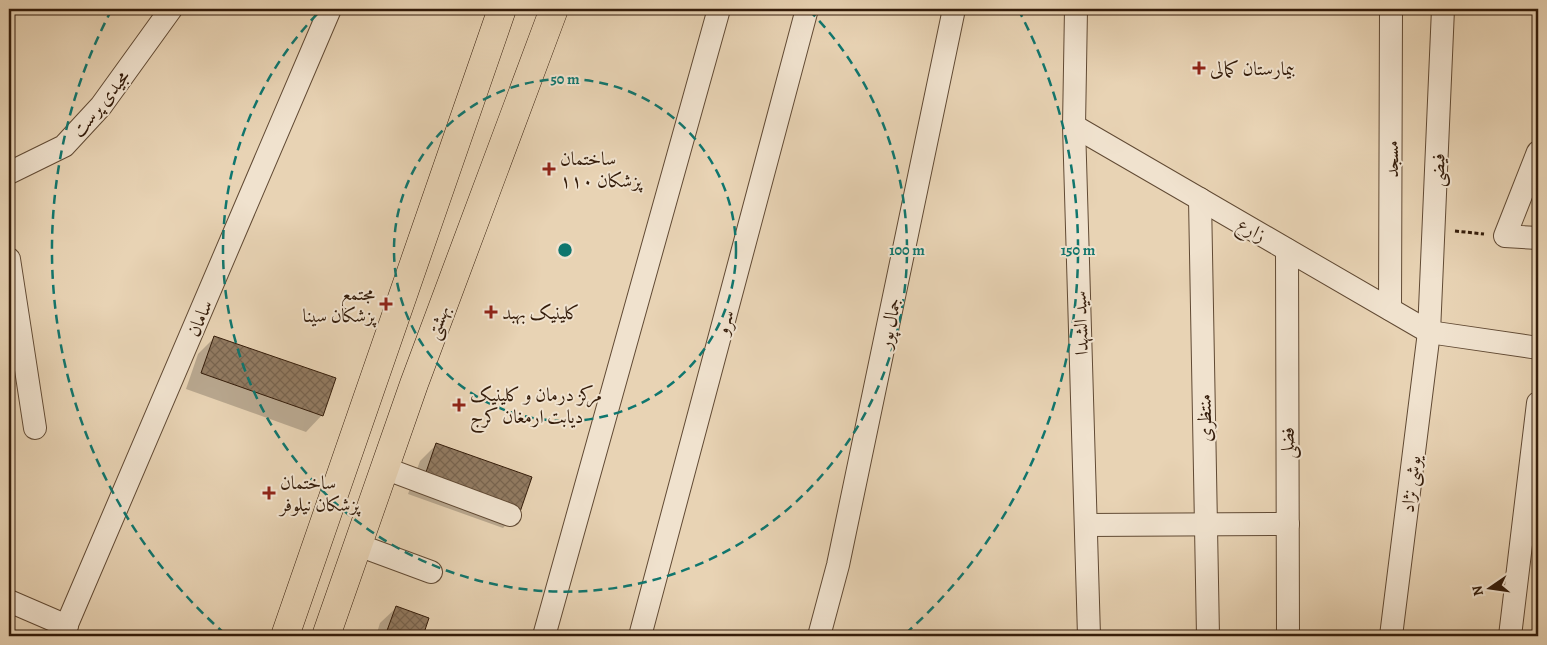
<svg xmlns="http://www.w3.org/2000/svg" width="1547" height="645" font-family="Alegreya,Amiri,serif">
<defs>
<pattern id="building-cross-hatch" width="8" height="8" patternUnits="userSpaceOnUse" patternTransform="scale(1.25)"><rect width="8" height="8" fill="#927b62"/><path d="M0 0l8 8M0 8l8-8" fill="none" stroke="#78644f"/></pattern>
</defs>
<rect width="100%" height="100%" fill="#e8d3b4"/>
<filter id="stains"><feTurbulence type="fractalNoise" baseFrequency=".004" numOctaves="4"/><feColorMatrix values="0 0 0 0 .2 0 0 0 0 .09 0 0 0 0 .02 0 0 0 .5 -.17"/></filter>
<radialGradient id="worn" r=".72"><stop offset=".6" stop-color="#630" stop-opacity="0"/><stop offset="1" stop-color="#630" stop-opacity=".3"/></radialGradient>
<g fill="#0003">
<path d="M215,337L322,415L306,432L186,389L198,354Z"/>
<path d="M437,444L519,511L503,528L408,494L420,461Z"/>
<path d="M397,607L428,618L421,636H376L380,623Z"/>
</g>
<g fill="url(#building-cross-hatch)" stroke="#341c0a">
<path d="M214,336L336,378L323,416L201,373Z"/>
<path d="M436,443L532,477L520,512L424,478Z"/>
<path d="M396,606L429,618L423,636H385Z"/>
</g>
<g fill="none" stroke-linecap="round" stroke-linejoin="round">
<g stroke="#614a34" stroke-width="24">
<g id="minor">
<path d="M1076,9L1074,126L1089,636"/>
<path d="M1074,126L1429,332L1538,348"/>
<path d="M1538,152L1505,236L1538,238"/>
<path d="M9,173L64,146L101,106L171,9"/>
<path d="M1200,199L1208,636"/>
<path d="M1287,250L1288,636"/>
<path d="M9,259L35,428"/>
<path d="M1390,309L1391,9"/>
<path d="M384,468L510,515"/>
<path d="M1086,525L1288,524"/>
<path d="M358,545L431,572"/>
<path d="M9,601L67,626"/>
<path d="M62,636L330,9"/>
<path d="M544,636L719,9"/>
<path d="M640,636L807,9"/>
<path d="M819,636L838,565L954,9"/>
<path d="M1391,636L1429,332L1443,9"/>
<path d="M1510,636L1538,403"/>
</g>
</g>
<g stroke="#341c0a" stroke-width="29">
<g id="major">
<path d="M285,636L502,9"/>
<path d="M326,636L414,384L554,9"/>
</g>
</g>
<path stroke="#341c0a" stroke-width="3" stroke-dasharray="4 2.5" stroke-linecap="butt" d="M1455,231L1484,234"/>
<use href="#minor" stroke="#f0e2ce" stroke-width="22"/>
<use href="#major" stroke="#e8d3b4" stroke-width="28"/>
</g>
<g fill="none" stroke="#0f766e" stroke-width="2.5" stroke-dasharray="9 6">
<circle cx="565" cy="250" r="171"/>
<path d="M809 10A342 342 0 1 1 321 10"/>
<path d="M225 634A513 513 0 0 1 112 9M1018 9A513 513 0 0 1 905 634"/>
</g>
<g fill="#8f2418" stroke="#f0e2ce" stroke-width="2">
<path d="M1196.5 60.5h5v5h5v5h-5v5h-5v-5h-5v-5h5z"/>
<path d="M546.5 161.5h5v5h5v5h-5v5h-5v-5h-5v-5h5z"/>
<path d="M383.5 296.5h5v5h5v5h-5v5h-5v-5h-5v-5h5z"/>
<path d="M488.5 304.5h5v5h5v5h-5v5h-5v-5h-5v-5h5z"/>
<path d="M456.5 397.5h5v5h5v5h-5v5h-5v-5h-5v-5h5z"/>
<path d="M266.5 485.5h5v5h5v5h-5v5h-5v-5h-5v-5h5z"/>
</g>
<g text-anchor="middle" stroke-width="4" stroke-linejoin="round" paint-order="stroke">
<g font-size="19" fill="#341c0a" stroke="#f0e2ce" text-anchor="start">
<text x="1210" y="75">بیمارستان کمالی</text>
<text x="560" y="165">ساختمان<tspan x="560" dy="22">پزشکان ۱۱۰</tspan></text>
<text x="375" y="300" text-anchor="end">مجتمع<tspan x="375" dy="22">پزشکان سینا</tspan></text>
<text x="502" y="319">کلینیک بهبد</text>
<text x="470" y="401">مرکز درمان و کلینیک<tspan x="470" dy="22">دیابت ارمغان کرج</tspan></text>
<text x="280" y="489">ساختمان<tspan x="280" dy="22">پزشکان نیلوفر</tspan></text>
</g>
<g font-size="19" fill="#341c0a" stroke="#f0e2ce">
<text transform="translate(100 103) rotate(-51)" y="7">مجیدی پرست</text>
<text transform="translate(1391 159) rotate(-90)" y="7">مسجد</text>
<text transform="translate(1437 170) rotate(-88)" y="7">فیضی</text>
<text transform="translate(1252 229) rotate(30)" y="7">زارع</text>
<text transform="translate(199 318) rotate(-67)" y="7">سامان</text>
<text transform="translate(437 322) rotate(-70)" y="7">بهشتى</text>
<text transform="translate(724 322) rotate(-75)" y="7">سرو</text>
<text transform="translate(889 323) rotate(-78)" y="7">جمال پور</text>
<text transform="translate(1080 323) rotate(-92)" y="7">سید الشهدا</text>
<text transform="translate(1204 418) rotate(-91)" y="7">منتظری</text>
<text transform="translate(1287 443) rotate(-90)" y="7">فضلی</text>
<text transform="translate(1410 484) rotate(-83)" y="7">یوشی نژاد</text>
</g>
</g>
<circle cx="565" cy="250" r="8" fill="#0f766e" stroke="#f0e2ce" stroke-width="2.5"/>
<g font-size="15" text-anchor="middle" font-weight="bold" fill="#0f766e" stroke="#f0e2ce" stroke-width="4" stroke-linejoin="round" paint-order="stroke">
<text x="565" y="84">50 m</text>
<text x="907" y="255">100 m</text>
<text x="1078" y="255">150 m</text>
</g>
<rect width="1547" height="645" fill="none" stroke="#e8d3b4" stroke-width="30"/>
<rect x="10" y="10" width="1527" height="625" fill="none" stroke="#341c0a" stroke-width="2.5"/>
<rect x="15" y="15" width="1517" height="615" fill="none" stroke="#341c0a"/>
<g transform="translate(1490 588) rotate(257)" stroke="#f0e2ce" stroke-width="4" paint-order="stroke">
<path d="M0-4L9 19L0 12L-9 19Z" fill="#341c0a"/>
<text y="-8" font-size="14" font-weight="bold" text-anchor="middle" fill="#341c0a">N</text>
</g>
<rect width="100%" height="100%" filter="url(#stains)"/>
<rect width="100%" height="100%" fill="url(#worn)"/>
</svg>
